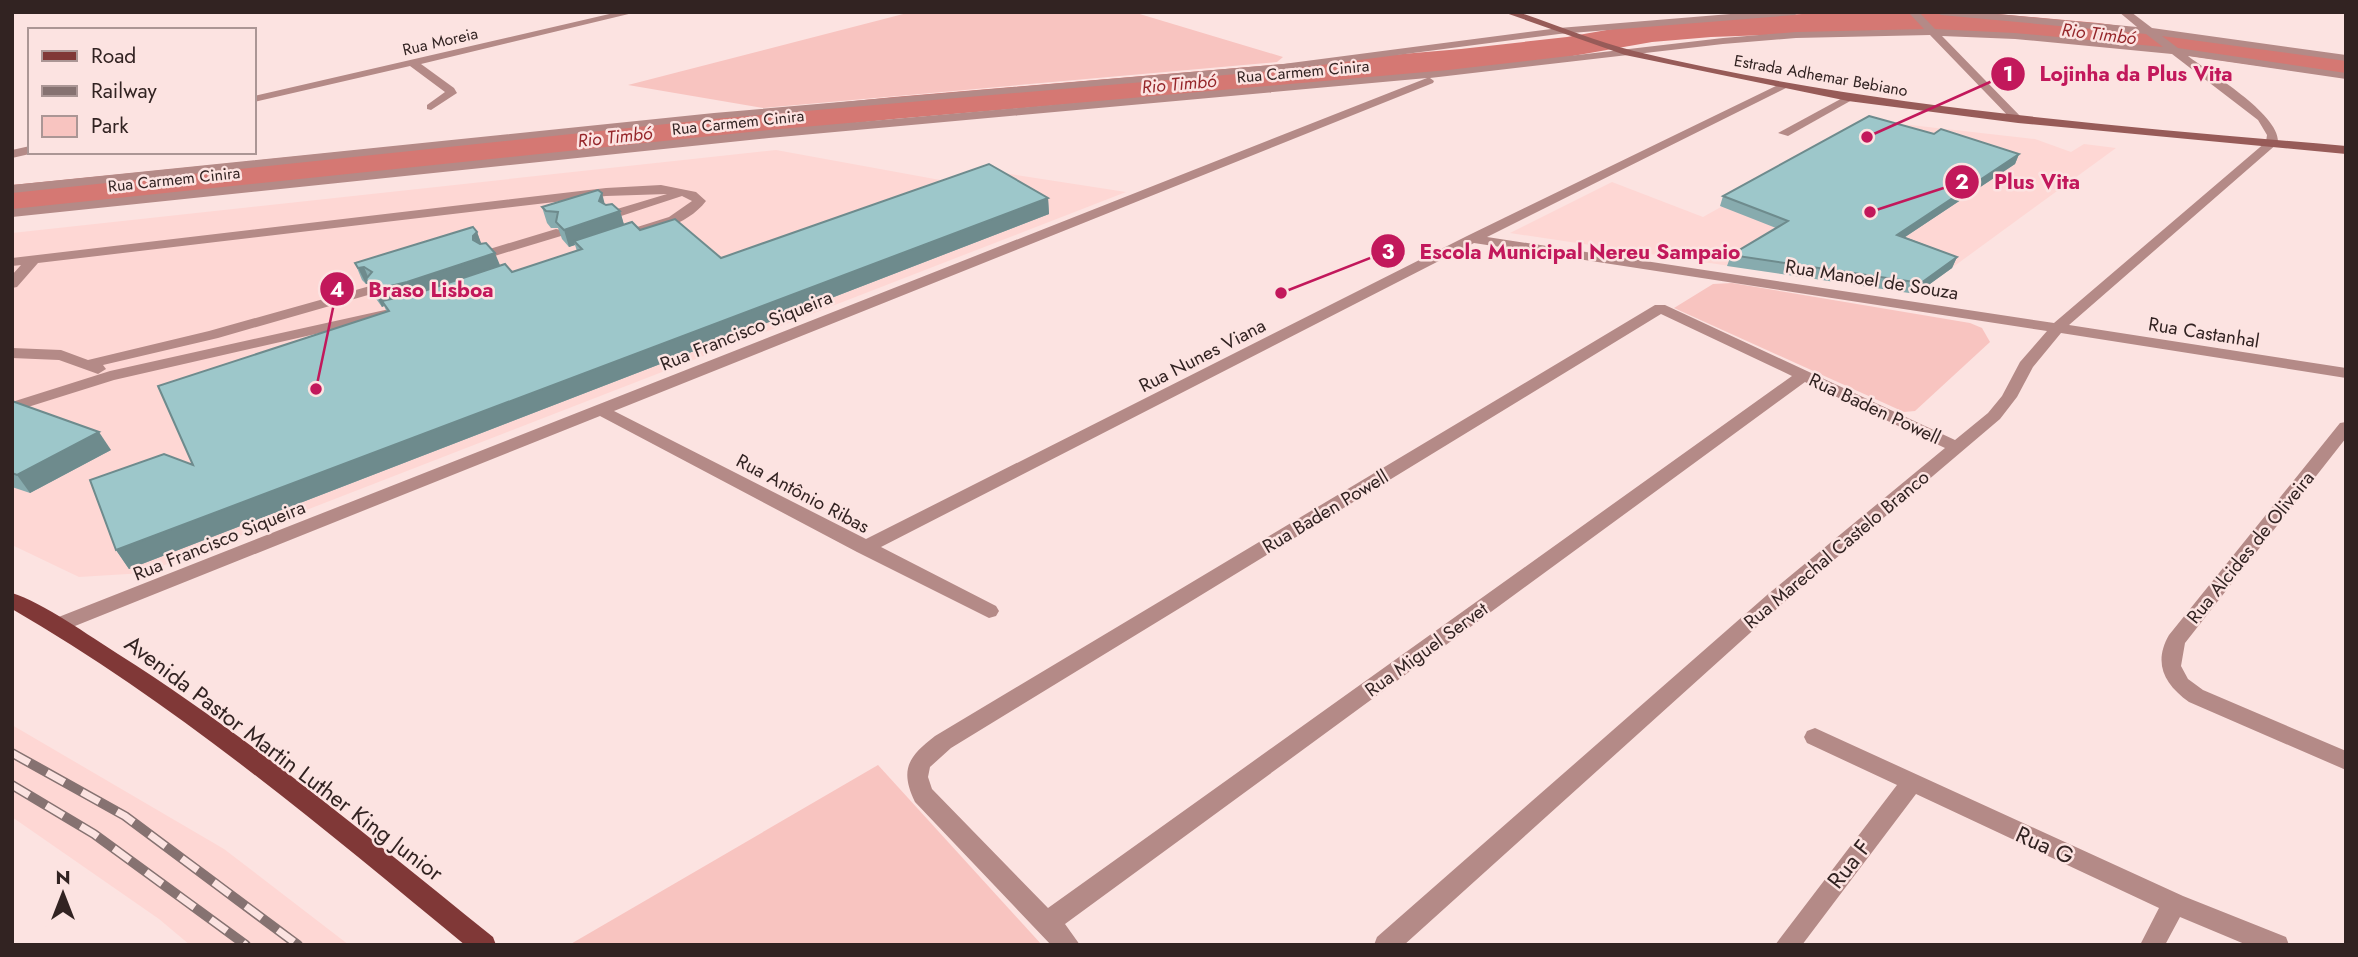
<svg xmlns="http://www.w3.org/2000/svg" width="2358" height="957" font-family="Jost,sans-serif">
<rect width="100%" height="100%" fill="#fce3e1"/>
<g fill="#fed7d4">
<path d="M1875,121L2035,139L2071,152L2084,144L2116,148L1916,294L1510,233L1612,182L1703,217Z"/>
<path d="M776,150L973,186L997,172L1126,192L144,573L79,577L12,545V233Z"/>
<path d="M12,725L224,849L349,945H190L159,919L12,817Z"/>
</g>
<g fill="#f8c4c0">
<path d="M911,12H1133L1283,57L1277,62L763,108L628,85Z"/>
<path d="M1732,283L1970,323L1982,328L1990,342L1915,411L1904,412L1674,308L1713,284Z"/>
<path d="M878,765L1042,945H569Z"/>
</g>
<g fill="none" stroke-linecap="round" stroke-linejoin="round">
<path fill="#d57873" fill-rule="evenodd" d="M1840,12L1986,13L2098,23L2346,56V78L2098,43L1986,33L1897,30L1711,37L1652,42L1567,57L1461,71L894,119L12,211V185L894,97L1461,49L1567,37L1652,22Z"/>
<g fill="#b48a87" fill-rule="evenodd">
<path d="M1848,95L1852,96V100L1788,136L1778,133Z"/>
<path d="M661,185L696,192L706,201C686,227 650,233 620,241L615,240V234L669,217L692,201L682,196L612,219L605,215L607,212L667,194L606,196L38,263L17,287L12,288V275L21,265L12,266V258L606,188Z"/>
<path d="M556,229L561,230V236L488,258L481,254L483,251Z"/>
<path d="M370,286L377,290L375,293L218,338L103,365L106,369L98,374L59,360L12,358V348L61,350L88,360L209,331Z"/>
<path d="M394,308L401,312L399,315L114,380L12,412V402L110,371Z"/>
</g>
<g fill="#b48a87" fill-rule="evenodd">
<path d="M618,12H637L421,64L454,88L457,93L431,110L427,109V105L445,92L410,66L254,102V96Z"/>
<path d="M1755,12H1800L1795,15L1559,34L1283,70L714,119L12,193V185L714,113L1283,64L1559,28Z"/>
<path d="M1908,12H1919L1935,29L2015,33L2163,47L2146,34L1941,15L1936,12H1976L2137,27L2119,12H2131L2152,28L2346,55V61L2162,36L2178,48L2346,73V79L2188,56C2210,73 2281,115 2278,143L2069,325L2346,368V378L2061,333L2033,367L2017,397L2000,419L1781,605L1404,945H1374L1377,937L1767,595L1945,448L1805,382L1065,924L1080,945H1051L915,802C899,769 909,756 935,736L1655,305H1665L1955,440L1988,413L2002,396L2020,362L2047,331L1474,243L881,547L996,606L999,611L996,616L989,618L857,552L600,416L65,630H51L48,625L51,620L1427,78L769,138L12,217V209L769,130L1448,70L1723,38L1796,32L1924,29ZM1930,35L2014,122L2024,120L1942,36L2015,39L2172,54L2258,120L2267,135L2266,142L2054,323L1487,237L1790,86L1780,84L1467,236L866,539L614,411L1433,83L1434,81L1430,78L1723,44L1796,38ZM1661,314L1792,376L1048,908L932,789L928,777L930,767L951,748Z"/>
<path d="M30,146V152L34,153L12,158V150Z"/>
<path d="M2346,422V438L2185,643L2181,666L2188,679L2203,690L2346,751V770L2189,702C2164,684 2153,663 2169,635L2340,423Z"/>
<path d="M1815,728L2183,896L2286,937L2289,945H2247L2180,917L2165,945H2140L2159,908L1916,794L1802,945H1775L1897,785L1807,743L1804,737L1807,731Z"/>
</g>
<path fill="#975b58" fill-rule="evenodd" d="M1503,12H1518C1556,25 1595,41 1634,51C1868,107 2107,125 2346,146V154L2018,123L1848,101L1625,55Z"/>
<path fill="#803837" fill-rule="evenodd" d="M12,593C42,602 91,637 118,654C251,738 371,839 493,937L496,945H465C319,825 176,704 12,609Z"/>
<g stroke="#867271" stroke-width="10">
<g id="rail">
<path d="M12,753L125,816L298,945"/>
<path d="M12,785L94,834L246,945"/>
</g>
</g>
<use href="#rail" stroke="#fce3e1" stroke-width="7" stroke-dasharray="20" stroke-linecap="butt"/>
</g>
<g fill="#87abae">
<path d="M1934,134L2019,154L2015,164L1905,237L1957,257L1952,268L1916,294L1727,266L1731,255L1776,228L1720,206L1723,196Z"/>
<path d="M1048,198L1049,214L129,569L116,550L193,465L387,312L384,306L382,307L374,296L369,284H366L362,280L355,263L477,232L481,244L500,266L512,272L577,251L575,245L569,247L562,239L558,228H551L547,223L542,207L605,205L620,211L624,225L721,258Z"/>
<path d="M12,401L111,450L30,493L12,487Z"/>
</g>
<g fill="#6e8b8d">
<path d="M2019,154L2015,164L1893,245L1897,235Z"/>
<path d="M602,193L606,209L620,211L625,228L574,241L575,245L569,247L564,230L599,201Z"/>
<path d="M1048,198L1049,214L129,569L116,550Z"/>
<path d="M477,232L483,248L480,256L473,236Z"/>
<path d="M495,253L502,270L414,299L382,301L384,306L382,307L374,290Z"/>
<path d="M1957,257L1952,268L1916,294L1921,283Z"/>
<path d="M364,267L371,284L366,279L369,284H366L358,268Z"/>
<path d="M99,432L111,450L30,493L17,475Z"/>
</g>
<g fill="#9dc7ca" stroke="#6e8b8d" stroke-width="2">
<path d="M1869,116L1934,134L1941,129L2019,154L1897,235L1957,257L1921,283L1731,255L1788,221L1723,196Z"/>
<path d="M989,164L1048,198L116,550L90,480L164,454L193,465L158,386L389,311L382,301L418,293L505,264L512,272L582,249L574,241L632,222L640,230L675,219L721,258Z"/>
<path d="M598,190L602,193L599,201L606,205L612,204L620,211L564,230L556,222L558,212L546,211L542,207Z"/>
<path d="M473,227L477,232L473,236V240L480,244L486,243L495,253L407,282L374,290L366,279L372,272L364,267L358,268L355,263Z"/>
<path d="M12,401L99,432L17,475L12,473Z"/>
</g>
<g text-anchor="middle" stroke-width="5" stroke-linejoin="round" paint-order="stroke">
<g font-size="16" fill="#322322" stroke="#fce3e1">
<text transform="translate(440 41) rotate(-13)" y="6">Rua Moreia</text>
<text transform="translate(1303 71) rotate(-5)" y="6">Rua Carmem Cinira</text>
<text transform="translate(1821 75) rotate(10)" y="6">Estrada Adhemar Bebiano</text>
<text transform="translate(738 122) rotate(-6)" y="6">Rua Carmem Cinira</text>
<text transform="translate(174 179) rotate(-6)" y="6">Rua Carmem Cinira</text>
</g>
<g font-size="18" font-style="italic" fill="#96272b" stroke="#fce3e1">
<text transform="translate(2099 34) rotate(7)" y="6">Rio Timbó</text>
<text transform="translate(1179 84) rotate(-5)" y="6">Rio Timbó</text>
<text transform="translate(615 137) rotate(-6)" y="6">Rio Timbó</text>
</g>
<g font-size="19" fill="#322322" stroke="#fce3e1">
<text transform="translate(1872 279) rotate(9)" y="7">Rua Manoel de Souza</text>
<text transform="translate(746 330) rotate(-22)" y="7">Rua Francisco Siqueira</text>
<text transform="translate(2204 332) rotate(9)" y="7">Rua Castanhal</text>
<text transform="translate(1202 355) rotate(-27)" y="7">Rua Nunes Viana</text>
<text transform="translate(1875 408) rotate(25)" y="7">Rua Baden Powell</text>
<text transform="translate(803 493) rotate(28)" y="7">Rua Antônio Ribas</text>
<text transform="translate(1325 511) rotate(-31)" y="7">Rua Baden Powell</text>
<text transform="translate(219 540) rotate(-22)" y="7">Rua Francisco Siqueira</text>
<text transform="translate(2250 547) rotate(-51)" y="7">Rua Alcides de Oliveira</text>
<text transform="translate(1836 549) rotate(-40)" y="7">Rua Marechal Castelo Branco</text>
<text transform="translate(1426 649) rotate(-36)" y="7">Rua Miguel Servet</text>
</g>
<g font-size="23" fill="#322322" stroke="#fce3e1">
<text transform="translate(284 758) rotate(37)" y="8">Avenida Pastor Martin Luther King Junior</text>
<text transform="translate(2045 845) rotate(24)" y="8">Rua G</text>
<text transform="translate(1849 864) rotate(-52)" y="8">Rua F</text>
</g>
</g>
<path fill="none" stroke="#c2185b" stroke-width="2.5" d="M1867 137L2008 74M1870 212L1962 182M1281 293L1388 251M316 389L337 289"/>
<g fill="#c2185b" stroke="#fce3e1" stroke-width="2.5">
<circle cx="1867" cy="137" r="7"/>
<circle cx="1870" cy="212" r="7"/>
<circle cx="1281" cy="293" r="7"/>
<circle cx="316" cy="389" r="7"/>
<circle cx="2008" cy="74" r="18"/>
<circle cx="1962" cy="182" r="18"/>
<circle cx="1388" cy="251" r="18"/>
<circle cx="337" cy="289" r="18"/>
</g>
<g font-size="21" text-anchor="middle" font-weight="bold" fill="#fff">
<text x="2008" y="81">1</text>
<text x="1962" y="189">2</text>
<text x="1388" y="259">3</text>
<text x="337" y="297">4</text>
</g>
<g font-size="21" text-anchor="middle" font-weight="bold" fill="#c2185b" stroke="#fce3e1" stroke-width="5" stroke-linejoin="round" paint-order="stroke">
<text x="2136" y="81">Lojinha da Plus Vita</text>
<text x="2037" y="189">Plus Vita</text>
<text x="1580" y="259">Escola Municipal Nereu Sampaio</text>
<text x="431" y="297">Braso Lisboa</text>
</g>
<rect width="2358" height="957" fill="none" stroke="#322322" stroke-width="28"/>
<rect x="28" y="28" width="228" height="126" fill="#fce3e1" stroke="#ab9695" stroke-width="2"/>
<rect x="42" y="51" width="35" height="10" fill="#803837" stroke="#ab9695" stroke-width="2"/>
<text x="91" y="63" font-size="21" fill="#322322">Road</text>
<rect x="42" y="86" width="35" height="10" fill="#867271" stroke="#ab9695" stroke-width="2"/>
<text x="91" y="98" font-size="21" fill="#322322">Railway</text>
<rect x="42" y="116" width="35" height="21" fill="#f8c4c0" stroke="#ab9695" stroke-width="2"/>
<text x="91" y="133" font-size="21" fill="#322322">Park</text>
<g transform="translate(63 894)" stroke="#fce3e1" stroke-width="5" paint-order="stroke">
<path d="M0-5L12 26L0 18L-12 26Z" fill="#322322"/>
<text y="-10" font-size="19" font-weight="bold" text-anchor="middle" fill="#322322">N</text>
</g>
</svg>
